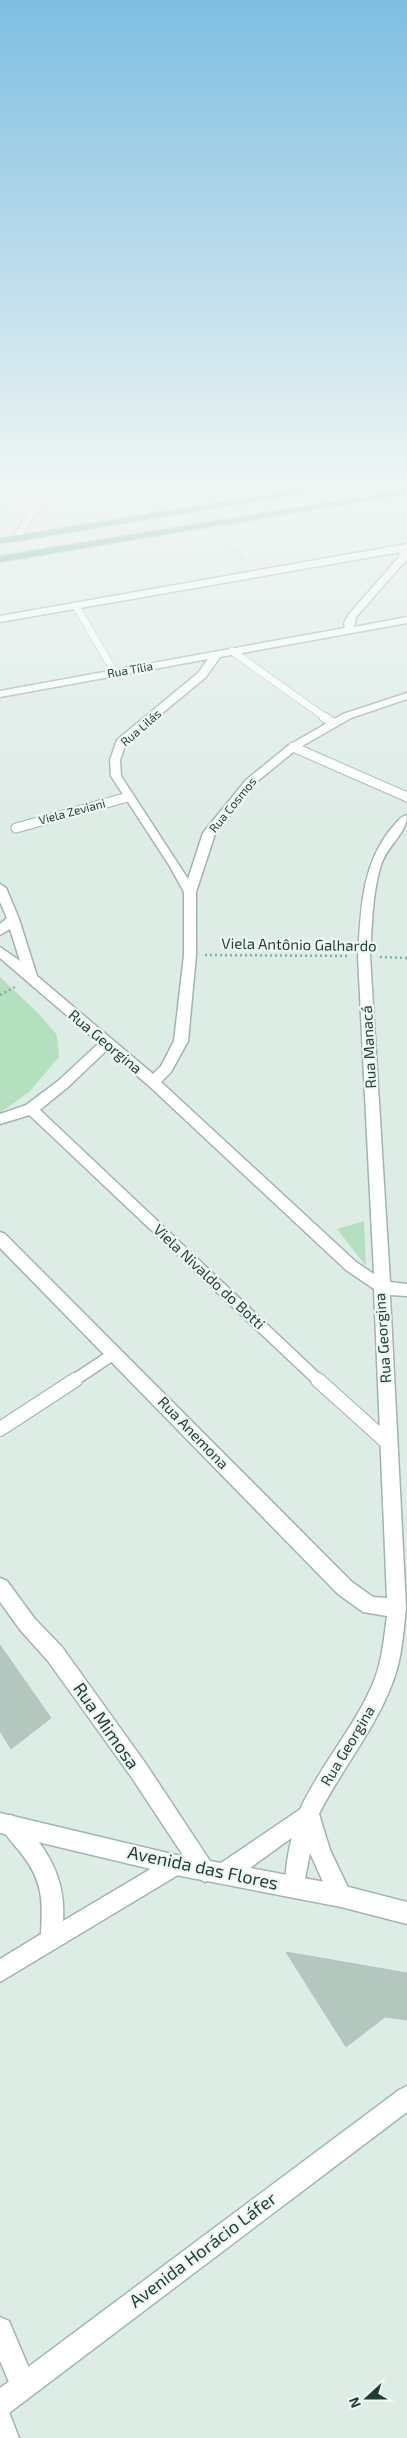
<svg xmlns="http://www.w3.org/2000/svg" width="407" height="2438" font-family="'Exo 2',sans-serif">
<rect width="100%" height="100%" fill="#deece6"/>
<g fill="#b4e0bf">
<path d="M0,977L40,1015L57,1035L59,1057L29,1092L0,1113Z"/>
<path d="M364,1221L366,1266L337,1229Z"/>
</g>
<g fill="#b3c7bf" stroke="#b0c6bd">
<path d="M0,1645L51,1718L11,1749L0,1731Z"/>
<path d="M286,1952L407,1973V2020L385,2017L346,2047Z"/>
</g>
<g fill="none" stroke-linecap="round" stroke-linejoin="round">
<g stroke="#a1b4ad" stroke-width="8">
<g id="lane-far3">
<path d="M0,500L37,506"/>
<path d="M76,606L115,673"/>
<path d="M232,651L326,718"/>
</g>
</g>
<g stroke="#a1b4ad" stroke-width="11">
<g id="lane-far2">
<path d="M324,717L333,723"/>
<path d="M293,747L407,797"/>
<path d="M16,828L128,797"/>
</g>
</g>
<g stroke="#a1b4ad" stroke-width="14">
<g id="lane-far1">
<path d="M31,1109L319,1381"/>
<path d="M73,1381L115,1353"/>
</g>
</g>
<g stroke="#a1b4ad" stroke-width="16">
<g id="lane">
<path d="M318,1380L388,1443"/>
<path d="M0,1429L75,1380"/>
</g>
</g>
<g stroke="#a1b4ad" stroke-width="3">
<g id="street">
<path d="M44,485H52L20,540H14L13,538Z"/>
<path d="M407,544V559L356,617L354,627L407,617V623L220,657L206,677L126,743L120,760L121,776L188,879L203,833L246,780L289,745L343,714L407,693V699L351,718L297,749L254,784L215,834L196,892V955L188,1041L171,1072L161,1082L356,1262L374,1274L358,956C361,911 361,867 390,830C395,825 400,816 407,815C407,833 387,846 381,865C372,894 372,926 370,956L390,1282L407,1284V1296L390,1295L406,1608C403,1633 402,1660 392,1684C374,1731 341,1770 319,1814L330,1850L352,1896L349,1904L341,1907L333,1904L310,1853L302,1894L295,1898L288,1894C280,1878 294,1823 302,1805C323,1762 356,1725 374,1681C382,1661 384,1638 387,1616L363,1612L338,1594L0,1248V1232L5,1234L352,1582L373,1597L387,1598L374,1289L346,1270L148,1085L107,1050L68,1087L36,1113L0,1124V1114L26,1105L58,1081L99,1043L0,958V947L20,961L10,929L0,935V924L7,918L0,902V884L6,888L19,919L37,976L153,1074L161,1066L174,1041L184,955V892L169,865L111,776L110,760L117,740L198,673L208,659L0,697V691L345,628L344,623L349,614L399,557L400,552L0,622V616Z"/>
<path d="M0,1578L7,1581L35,1619L62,1647L146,1764L212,1864L216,1871L212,1878L205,1882L198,1878L132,1778L48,1661L21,1631L0,1602Z"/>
<path d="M11,1815C21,1819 27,1827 33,1835C55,1861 65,1887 63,1921L169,1858L176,1855L183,1858L186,1865L183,1872L0,1982V1959L41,1934C43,1900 43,1881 21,1853C14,1844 5,1836 1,1825L4,1818Z"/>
<path d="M0,2317L9,2321L36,2385L32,2394L23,2398L14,2394L0,2361Z"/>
<path d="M0,2408L9,2412L19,2438H0Z"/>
</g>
</g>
<g stroke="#9cb9ae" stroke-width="3">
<g id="secondary">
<path d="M308,1804L315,1807L318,1814L315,1821L250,1868L341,1885L407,1902V1924L341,1907L176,1875L0,1833V1813L176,1855L221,1863Z"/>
<path d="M407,2086V2112L9,2413L0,2417V2388L399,2090Z"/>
</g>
</g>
<g stroke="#c0c9c6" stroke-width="3">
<g id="primary">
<path d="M331,485H351L0,544V538Z"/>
<path d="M407,490V494L0,562V556Z"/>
</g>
</g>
<path stroke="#7bb3a1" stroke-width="2" stroke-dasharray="1 2.5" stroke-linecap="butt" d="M221,536L245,562"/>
<g stroke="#7bb3a1" stroke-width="2.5" stroke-dasharray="2 3" stroke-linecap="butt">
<path d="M205,955L349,956"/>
<path d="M380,957L407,958"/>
<path d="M0,995L17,986"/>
</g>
<use href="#lane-far3" stroke="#fff" stroke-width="7"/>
<use href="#lane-far2" stroke="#fff" stroke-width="9"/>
<use href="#lane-far1" stroke="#fff" stroke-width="11"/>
<use href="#lane" stroke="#fff" stroke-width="14"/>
<use href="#street" fill="#fff" fill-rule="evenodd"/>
<use href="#secondary" fill="#fff" fill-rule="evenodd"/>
<use href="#primary" fill="#5da793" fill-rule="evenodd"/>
</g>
<linearGradient id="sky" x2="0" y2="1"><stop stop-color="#7ebee2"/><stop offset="0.59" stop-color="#f0f6f4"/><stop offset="1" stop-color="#f0f6f4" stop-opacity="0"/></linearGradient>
<rect width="407" height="826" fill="url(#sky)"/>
<g text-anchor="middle" stroke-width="4.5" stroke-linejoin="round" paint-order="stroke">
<g font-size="12" fill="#1e3e35" stroke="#eff8f3">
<text transform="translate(130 670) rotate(-10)" y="4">Rua Tília</text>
<text transform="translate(141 728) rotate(-41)" y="4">Rua Lilás</text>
<text transform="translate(233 805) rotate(-51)" y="4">Rua Cosmos</text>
<text transform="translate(72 812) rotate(-15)" y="4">Viela Zeviani</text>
</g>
<g font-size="15" fill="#1e3e35" stroke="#eff8f3">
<text transform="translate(299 945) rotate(1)" y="5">Viela Antônio Galhardo</text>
<text transform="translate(105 1042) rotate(40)" y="5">Rua Georgina</text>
<text transform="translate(369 1047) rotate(-93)" y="5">Rua Manacá</text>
<text transform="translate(209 1277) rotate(43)" y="5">Viela Nivaldo do Botti</text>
<text transform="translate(383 1338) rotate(-94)" y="5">Rua Georgina</text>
<text transform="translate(193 1433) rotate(46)" y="5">Rua Anemona</text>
<text transform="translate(348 1746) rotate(-59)" y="5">Rua Georgina</text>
</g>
<g font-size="18" fill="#1e3e35" stroke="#eff8f3">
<text transform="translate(106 1726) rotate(55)" y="6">Rua Mimosa</text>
<text transform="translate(203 1868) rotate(12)" y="6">Avenida das Flores</text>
<text transform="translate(203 2250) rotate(-37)" y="6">Avenida Horácio Láfer</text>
</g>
</g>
<g transform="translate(367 2398) rotate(249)" stroke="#eff8f3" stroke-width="4" paint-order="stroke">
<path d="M0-4L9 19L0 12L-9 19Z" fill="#1e3e35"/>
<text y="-8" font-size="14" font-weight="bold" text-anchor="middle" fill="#1e3e35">N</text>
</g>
</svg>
